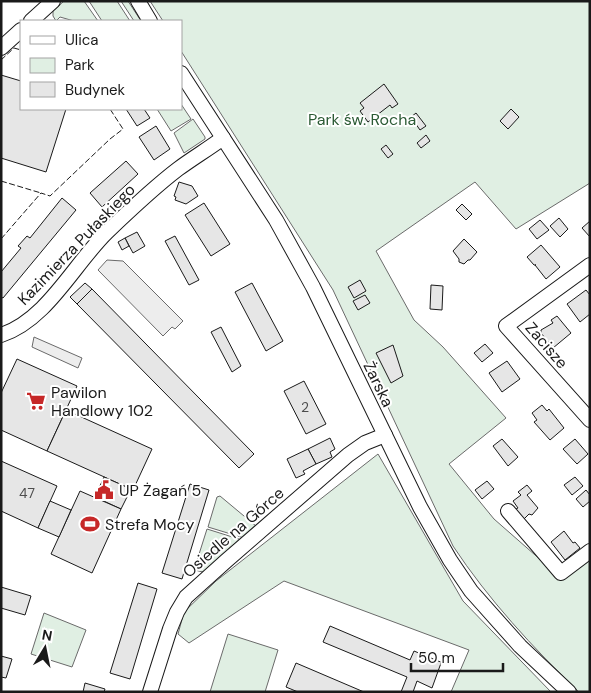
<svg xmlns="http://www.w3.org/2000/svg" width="591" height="693" font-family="'DM Sans',sans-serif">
<rect width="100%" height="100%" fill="#fff"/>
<g fill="#e0efe3" stroke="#6a6a6a">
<path d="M64,1H84L98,21H74L60,17L56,21L53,16V11Z"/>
<path d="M89,1H117L130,21H102Z"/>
<path d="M121,1H128L141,21H134Z"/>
<path d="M150,1H590V183L516,229L475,182L376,251L414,320L443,347L506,418L449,464L494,519L559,576L590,552V692H579C533,648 488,599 453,546L333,290L181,51V21H163Z"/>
<path d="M181,104L191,119L171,131L157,109H181Z"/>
<path d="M193,119L205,137V139L184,153L174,133Z"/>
<path d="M378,454L463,601L551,692H451L469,650L284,581L189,643L178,634L184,612L216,581Z"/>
<path d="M220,496L256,526L244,538L208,527L217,497Z"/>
<path d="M207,529L242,540L203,572L194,570Z"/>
<path d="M44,613L86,630L72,667L31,654Z"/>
<path d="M228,634L278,650L265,692H210Z"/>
</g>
<g fill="#ededed" stroke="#6a6a6a">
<path d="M107,260L123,261L183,321L175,329L172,327L163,336L98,270Z"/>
<path d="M34,337L82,358L78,368L32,347Z"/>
</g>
<g fill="#e6e6e6" stroke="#1a1a1a">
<path d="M1,75L21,81V109H66L46,172L1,158Z"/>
<path d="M384,84L398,104L392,108L390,105L368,122L360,111L364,108L360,103Z"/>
<path d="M126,109H144L150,118L137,126Z"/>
<path d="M511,109L519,117L508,129L500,121Z"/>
<path d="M416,113L426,126L420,130L411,117Z"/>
<path d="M156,126L170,149L154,160L139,137Z"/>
<path d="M426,135L430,141L421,148L417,143Z"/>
<path d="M386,145L393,154L388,158L381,149Z"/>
<path d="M126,161L138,174L102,207L90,193Z"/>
<path d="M179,182L192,186L198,196L186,204L175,200L176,197L174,196Z"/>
<path d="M62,198L76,210L3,298L1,297V272L21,248L18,246L27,236L30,238Z"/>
<path d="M204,203L230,244L211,256L185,215Z"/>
<path d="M462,204L472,214L466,220L456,210Z"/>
<path d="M559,218L568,229L560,237L550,226Z"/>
<path d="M540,220L549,230L537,239L529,229Z"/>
<path d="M590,221V237L582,228Z"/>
<path d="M137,232L145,246L133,253L125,238Z"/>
<path d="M175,236L199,280L189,285L165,241Z"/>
<path d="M125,238L129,246L122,250L118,242Z"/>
<path d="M464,239L477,252L470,260H468L464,264L459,262V259L453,251Z"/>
<path d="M541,245L560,267L546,279L535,265H536H534L527,257Z"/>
<path d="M360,280L366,291L354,298L348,287Z"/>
<path d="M85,283L92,289L77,304L70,297Z"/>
<path d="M252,283L283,341L266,351L235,292Z"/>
<path d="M431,285L443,286L442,310L430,309Z"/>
<path d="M92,289L254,454L239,468L77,304Z"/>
<path d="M586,290L590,295V314L580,322L567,304Z"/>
<path d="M365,295L370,303L358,310L353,301Z"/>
<path d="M557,316L571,333L553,348L541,333V330L553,323L551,320Z"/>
<path d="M221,327L241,366L232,372L211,332Z"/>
<path d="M485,344L493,353L482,362L474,353Z"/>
<path d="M393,345L403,376L391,383L376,353Z"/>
<path d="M17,359L77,386L47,451L1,430V393Z"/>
<path d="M507,361L520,379L502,392L489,373Z"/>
<path d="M304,381L326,424L306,434L284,391Z"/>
<path d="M542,405L547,411L549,409L564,428L550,440L534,422L537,420L532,413Z"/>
<path d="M66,410L152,449L133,490L47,451Z"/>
<path d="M330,438L335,449L330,452L332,457L316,464L308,449Z"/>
<path d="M502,439L518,457L508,466L493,446Z"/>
<path d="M575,439L588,454L577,464L563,449Z"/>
<path d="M308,449L316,464L303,471L305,474L296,478L287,459Z"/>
<path d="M1,461L57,486L38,528L1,511Z"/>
<path d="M104,477L131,489L121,509L95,497Z"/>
<path d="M575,477L583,486L572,495L564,485Z"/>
<path d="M487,481L494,489L482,499L475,490Z"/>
<path d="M190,484L209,490L182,579L162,573Z"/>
<path d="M527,485L532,491L527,495L538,508L532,515L529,514L523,520L514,510L518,508L513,501L521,495L518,492Z"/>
<path d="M586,490L590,495V501L583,507L576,499Z"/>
<path d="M80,491L121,509L92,573L51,554Z"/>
<path d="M50,501L71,510L59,537L38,528Z"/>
<path d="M564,531L573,543L575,542L580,548L565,560L551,542Z"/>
<path d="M138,583L157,589L130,679L110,673Z"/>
<path d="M1,587L31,596L25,615L1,608Z"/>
<path d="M330,626L410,660L414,651L443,663H441L432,688L417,681L413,692H401L407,677L323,642Z"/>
<path d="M1,656L12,659L6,678L1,677Z"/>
<path d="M296,663L364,692H298L286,687Z"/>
<path d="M85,683L105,689L104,692H83Z"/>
</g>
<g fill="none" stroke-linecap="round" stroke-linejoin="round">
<g stroke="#1a1a1a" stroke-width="16">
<g id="minor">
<path d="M138,1L150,21"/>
<path d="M31,21L53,1"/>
<path d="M1,48L21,30"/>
<path d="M181,73L276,220L313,287L420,507L450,560L471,591L520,646L569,692"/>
<path d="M590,265L506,326L590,420"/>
<path d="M1,335C47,320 74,264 107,232C130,210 153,188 178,169C193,158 208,149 223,138"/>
<path d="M508,511L561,573L590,551"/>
<path d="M150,692L170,629L177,612L186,597L226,561L348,455L365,443L385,435"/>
</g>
</g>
<use href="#minor" stroke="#fff" stroke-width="14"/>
<g stroke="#1a1a1a" stroke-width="1" stroke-dasharray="6 2.5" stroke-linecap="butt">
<path d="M1,60L14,48L21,50"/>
<path d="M1,181L41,193"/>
<path d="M1,239L41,193L50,196L110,139L123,129L110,109"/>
</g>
</g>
<defs>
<g id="supermarket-bare" transform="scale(1.5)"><path d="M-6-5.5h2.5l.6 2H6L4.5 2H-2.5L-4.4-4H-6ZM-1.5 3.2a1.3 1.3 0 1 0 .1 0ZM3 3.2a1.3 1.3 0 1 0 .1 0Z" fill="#c62828" stroke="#fff" stroke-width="2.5" paint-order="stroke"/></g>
<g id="civic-bare" transform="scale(1.5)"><path d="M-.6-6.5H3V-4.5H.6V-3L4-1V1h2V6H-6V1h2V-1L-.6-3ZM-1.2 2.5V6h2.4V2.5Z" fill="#c62828" stroke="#fff" stroke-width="2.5" paint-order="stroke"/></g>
<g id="stadium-bare" transform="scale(1.5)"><path d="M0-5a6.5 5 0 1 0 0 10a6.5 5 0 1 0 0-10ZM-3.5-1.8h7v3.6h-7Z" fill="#c62828" stroke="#fff" stroke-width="2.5" paint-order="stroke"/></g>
</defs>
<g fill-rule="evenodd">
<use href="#supermarket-bare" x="36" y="401"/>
<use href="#civic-bare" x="104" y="490"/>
<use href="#stadium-bare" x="90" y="524"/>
</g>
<g text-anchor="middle" stroke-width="4" stroke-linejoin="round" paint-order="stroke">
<g font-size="14" fill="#4d4d4d">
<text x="305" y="412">2</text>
<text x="27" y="498">47</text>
</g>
<g font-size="16" fill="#2b5a34" stroke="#fff">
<text x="362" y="125">Park św. Rocha</text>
</g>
<g font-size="16" fill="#1a1a1a" stroke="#fff">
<text transform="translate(76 244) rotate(-46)" y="6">Kazimierza Pułaskiego</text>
<text transform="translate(547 345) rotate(49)" y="6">Zacisze</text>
<text transform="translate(379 384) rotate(64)" y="6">Żarska</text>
<text transform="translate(233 532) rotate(-41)" y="6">Osiedle na Górce</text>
</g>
<g font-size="16" fill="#1a1a1a" stroke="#fff" text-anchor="start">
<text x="51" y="398">Pawilon<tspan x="51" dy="18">Handlowy 102</tspan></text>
<text x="119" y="496">UP Żagań 5</text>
<text x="105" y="530">Strefa Mocy</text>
</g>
</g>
<rect width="591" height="693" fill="none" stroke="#1a1a1a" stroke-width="5"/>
<rect x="20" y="20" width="162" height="90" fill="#ffffff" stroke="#a3a3a3"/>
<rect x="30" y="36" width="25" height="8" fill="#ffffff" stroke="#a3a3a3"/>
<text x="65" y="45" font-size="15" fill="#1a1a1a">Ulica</text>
<rect x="30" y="58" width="25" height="15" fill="#e0efe3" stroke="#a3a3a3"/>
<text x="65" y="70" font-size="15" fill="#1a1a1a">Park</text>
<rect x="30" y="82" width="25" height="15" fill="#e6e6e6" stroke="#a3a3a3"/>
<text x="65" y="95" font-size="15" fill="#1a1a1a">Budynek</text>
<g transform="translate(45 648) rotate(10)" stroke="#ffffff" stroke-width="4" paint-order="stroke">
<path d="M0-4L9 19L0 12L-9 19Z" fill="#1a1a1a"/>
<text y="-8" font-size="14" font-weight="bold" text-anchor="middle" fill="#1a1a1a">N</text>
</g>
<path d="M411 663v8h92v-8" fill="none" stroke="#1a1a1a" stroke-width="2.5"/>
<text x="418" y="663" font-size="15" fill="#1a1a1a" stroke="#ffffff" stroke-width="4" paint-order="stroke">50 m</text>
</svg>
